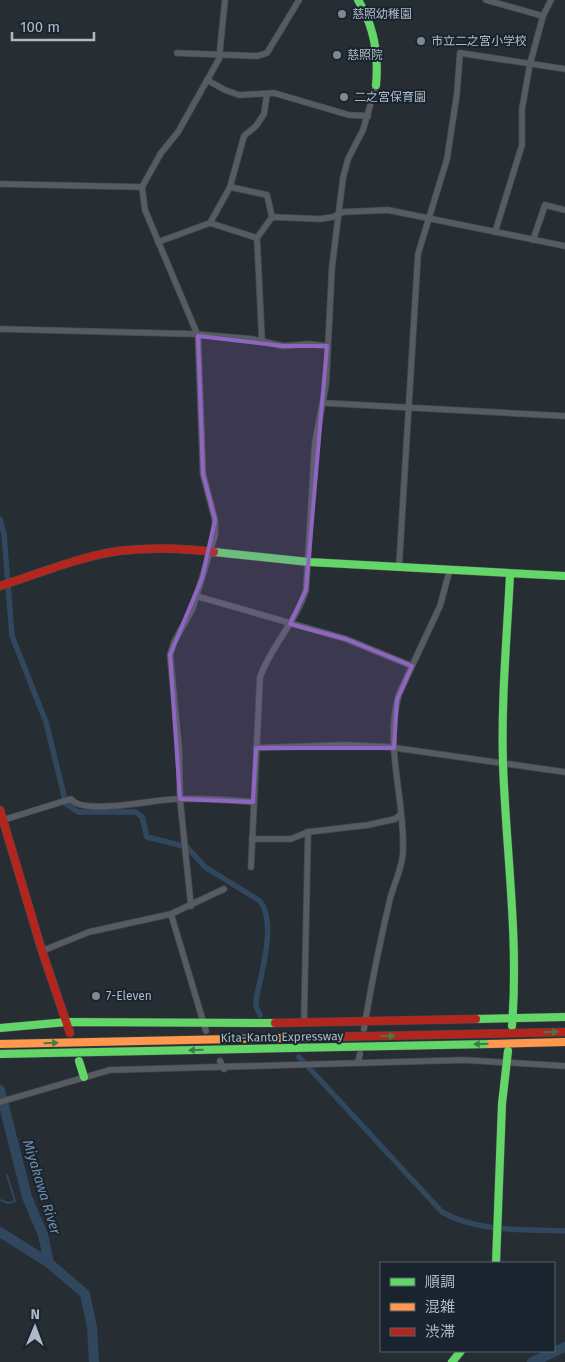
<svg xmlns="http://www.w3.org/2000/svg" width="565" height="1362" font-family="'Fira Sans','Noto Sans JP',sans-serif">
<rect width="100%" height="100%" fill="#262d33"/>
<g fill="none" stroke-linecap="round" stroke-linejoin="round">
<g stroke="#31475e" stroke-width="2">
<path d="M24,1198L27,1197"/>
<path d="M0,1200L8,1203L15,1201L7,1175"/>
</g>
<g stroke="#31475e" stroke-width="5.5">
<path d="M0,519L4,534L12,636L46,722L66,804L78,812H136L142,817L147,837L187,847L205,867L260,901C277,923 261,974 256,1000V1006L260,1015"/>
<path d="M299,1057L442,1212C480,1233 524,1229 565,1231"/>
</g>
<g stroke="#31475e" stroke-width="10">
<path d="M0,1090L27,1197L43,1235L49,1263"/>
<path d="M0,1232L49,1263L85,1294L92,1327L94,1362"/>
<path d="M532,1362L565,1347"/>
</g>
<g stroke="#44494e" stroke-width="7">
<g id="street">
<path d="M486,0L543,16"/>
<path d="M177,53L257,56L267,53L299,0"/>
<path d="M207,80L225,90L239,95L274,93L349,115L368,116"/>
<path d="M0,184L142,187"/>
<path d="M230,187L244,136L256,126L264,114L267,94"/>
<path d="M210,223L230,187L267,195L272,217"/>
<path d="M495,232L522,145V109L530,64L543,16L551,0"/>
<path d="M533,240L545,205L565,210"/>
<path d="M158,242L210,223L257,238"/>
<path d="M0,329L194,334L252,339L283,346L309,344L327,346"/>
<path d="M262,341L257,238L272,217L320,219L333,217L343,212L388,210L565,246"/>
<path d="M324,403L565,416"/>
<path d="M399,567L418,254L447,159L457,93L460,53L565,69"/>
<path d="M196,596L346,639L412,666"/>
<path d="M256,748L345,745L389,747L565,772"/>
<path d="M3,820L71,799C82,816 157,799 176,799C202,798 228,800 253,802"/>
<path d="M252,839H291L308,832L368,825L395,819L400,815"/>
<path d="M251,867L260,677C271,646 296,622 306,590L315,443L326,385L332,267L343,178L348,159L363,130L376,85"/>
<path d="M191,906L180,799L179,749L170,655L174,642L192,610L202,578L215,535V520L203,474L198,336L145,210L142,187L161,153L178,132L219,59L225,0"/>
<path d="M171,914L206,1031"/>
<path d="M42,951L89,932L171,914L224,889"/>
<path d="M304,1022L308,832"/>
<path d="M364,1029C371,985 380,942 390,899C394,883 403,867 403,851C405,798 384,746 399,694L440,606L450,569"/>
<path d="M220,1061L224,1069"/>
<path d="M358,1062L360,1054"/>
<path d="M0,1102L110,1070L464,1060L565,1066"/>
</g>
</g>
<g stroke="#44494e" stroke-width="9">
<g id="fast">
<path d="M358,0C374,26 379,54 376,85"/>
<path d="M214,552L309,562L565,576"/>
<path d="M510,574C507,637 501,701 503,764C506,851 519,939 512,1026"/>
<path d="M476,1019L565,1017"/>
<path d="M0,1028L67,1022L275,1023"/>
<path d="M0,1054L490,1044"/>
<path d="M79,1061L84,1077"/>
<path d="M496,1263L502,1104L508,1051"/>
<path d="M452,1362L461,1351"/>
</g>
</g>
<g stroke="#44494e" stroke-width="9">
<g id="slow">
<path d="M0,1044L326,1037"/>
<path d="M490,1044L565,1042"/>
</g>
</g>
<g stroke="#44494e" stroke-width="9">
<g id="jam">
<path d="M0,586C38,574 78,557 118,551C150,547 183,548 214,552"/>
<path d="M0,810L42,951L70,1033"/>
<path d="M275,1023L476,1019"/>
<path d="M326,1037L565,1032"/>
</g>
</g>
<use href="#street" stroke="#565c62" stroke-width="5.5"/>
<use href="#fast" stroke="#63d668" stroke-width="8"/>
<use href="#slow" stroke="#ff974d" stroke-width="8"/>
<use href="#jam" stroke="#b3261e" stroke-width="8"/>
</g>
<defs><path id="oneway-solid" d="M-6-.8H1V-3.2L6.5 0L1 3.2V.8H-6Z" transform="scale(1.25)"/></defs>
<g fill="#3e7d4b">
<use href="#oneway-solid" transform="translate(551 1032) rotate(-1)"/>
<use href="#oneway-solid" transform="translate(388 1036) rotate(-1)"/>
<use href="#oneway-solid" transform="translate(51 1043) rotate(-1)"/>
<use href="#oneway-solid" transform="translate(481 1044) rotate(179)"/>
<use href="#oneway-solid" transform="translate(196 1050) rotate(179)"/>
</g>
<path fill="#8f65c2" fill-opacity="0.2" stroke="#8f65c2" stroke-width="4" stroke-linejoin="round" d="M198,336L283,346H327L306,590L290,624L346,639L412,666L397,700L394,748H256L253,802L180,799L170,655L202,578L215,520L203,474Z"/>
<g fill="#7e8993" stroke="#19242e" stroke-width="2">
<circle cx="342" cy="14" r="5"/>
<circle cx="421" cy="41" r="5"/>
<circle cx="337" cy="55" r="5"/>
<circle cx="344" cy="97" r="5"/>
<circle cx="96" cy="996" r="5"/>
</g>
<g text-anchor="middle" stroke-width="4" stroke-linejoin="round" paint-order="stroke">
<g font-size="12" fill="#aebac6" stroke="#19242e" text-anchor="start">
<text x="352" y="18">慈照幼稚園</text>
<text x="431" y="45">市立二之宮小学校</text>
<text x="347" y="59">慈照院</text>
<text x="354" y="101">二之宮保育園</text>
<text x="106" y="1000">7-Eleven</text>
</g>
<g font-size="12" fill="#aebac6" stroke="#19242e">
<text transform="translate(282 1037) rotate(-1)" y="4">Kita-Kanto Expressway</text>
</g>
<g font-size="14" font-style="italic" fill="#6d8dab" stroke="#19242e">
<text transform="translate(42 1187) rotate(73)" y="5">Miyakawa River</text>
</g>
</g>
<rect x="380" y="1262" width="175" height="90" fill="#19242e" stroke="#55606b"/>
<rect x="390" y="1278" width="25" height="8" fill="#63d668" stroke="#55606b"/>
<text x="425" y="1287" font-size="15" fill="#aebac6">順調</text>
<rect x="390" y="1303" width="25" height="8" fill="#ff974d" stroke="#55606b"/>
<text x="425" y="1312" font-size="15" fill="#aebac6">混雑</text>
<rect x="390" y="1328" width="25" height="8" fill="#b3261e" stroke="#55606b"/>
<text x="425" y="1337" font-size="15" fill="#aebac6">渋滞</text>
<g transform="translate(35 1327) rotate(1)" stroke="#19242e" stroke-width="4" paint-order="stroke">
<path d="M0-4L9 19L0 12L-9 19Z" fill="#aebac6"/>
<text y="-8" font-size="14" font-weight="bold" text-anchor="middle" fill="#aebac6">N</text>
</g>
<path d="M12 32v8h82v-8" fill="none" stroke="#aebac6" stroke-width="2.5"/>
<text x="20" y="32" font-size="15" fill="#aebac6" stroke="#19242e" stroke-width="4" paint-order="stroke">100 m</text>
</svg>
